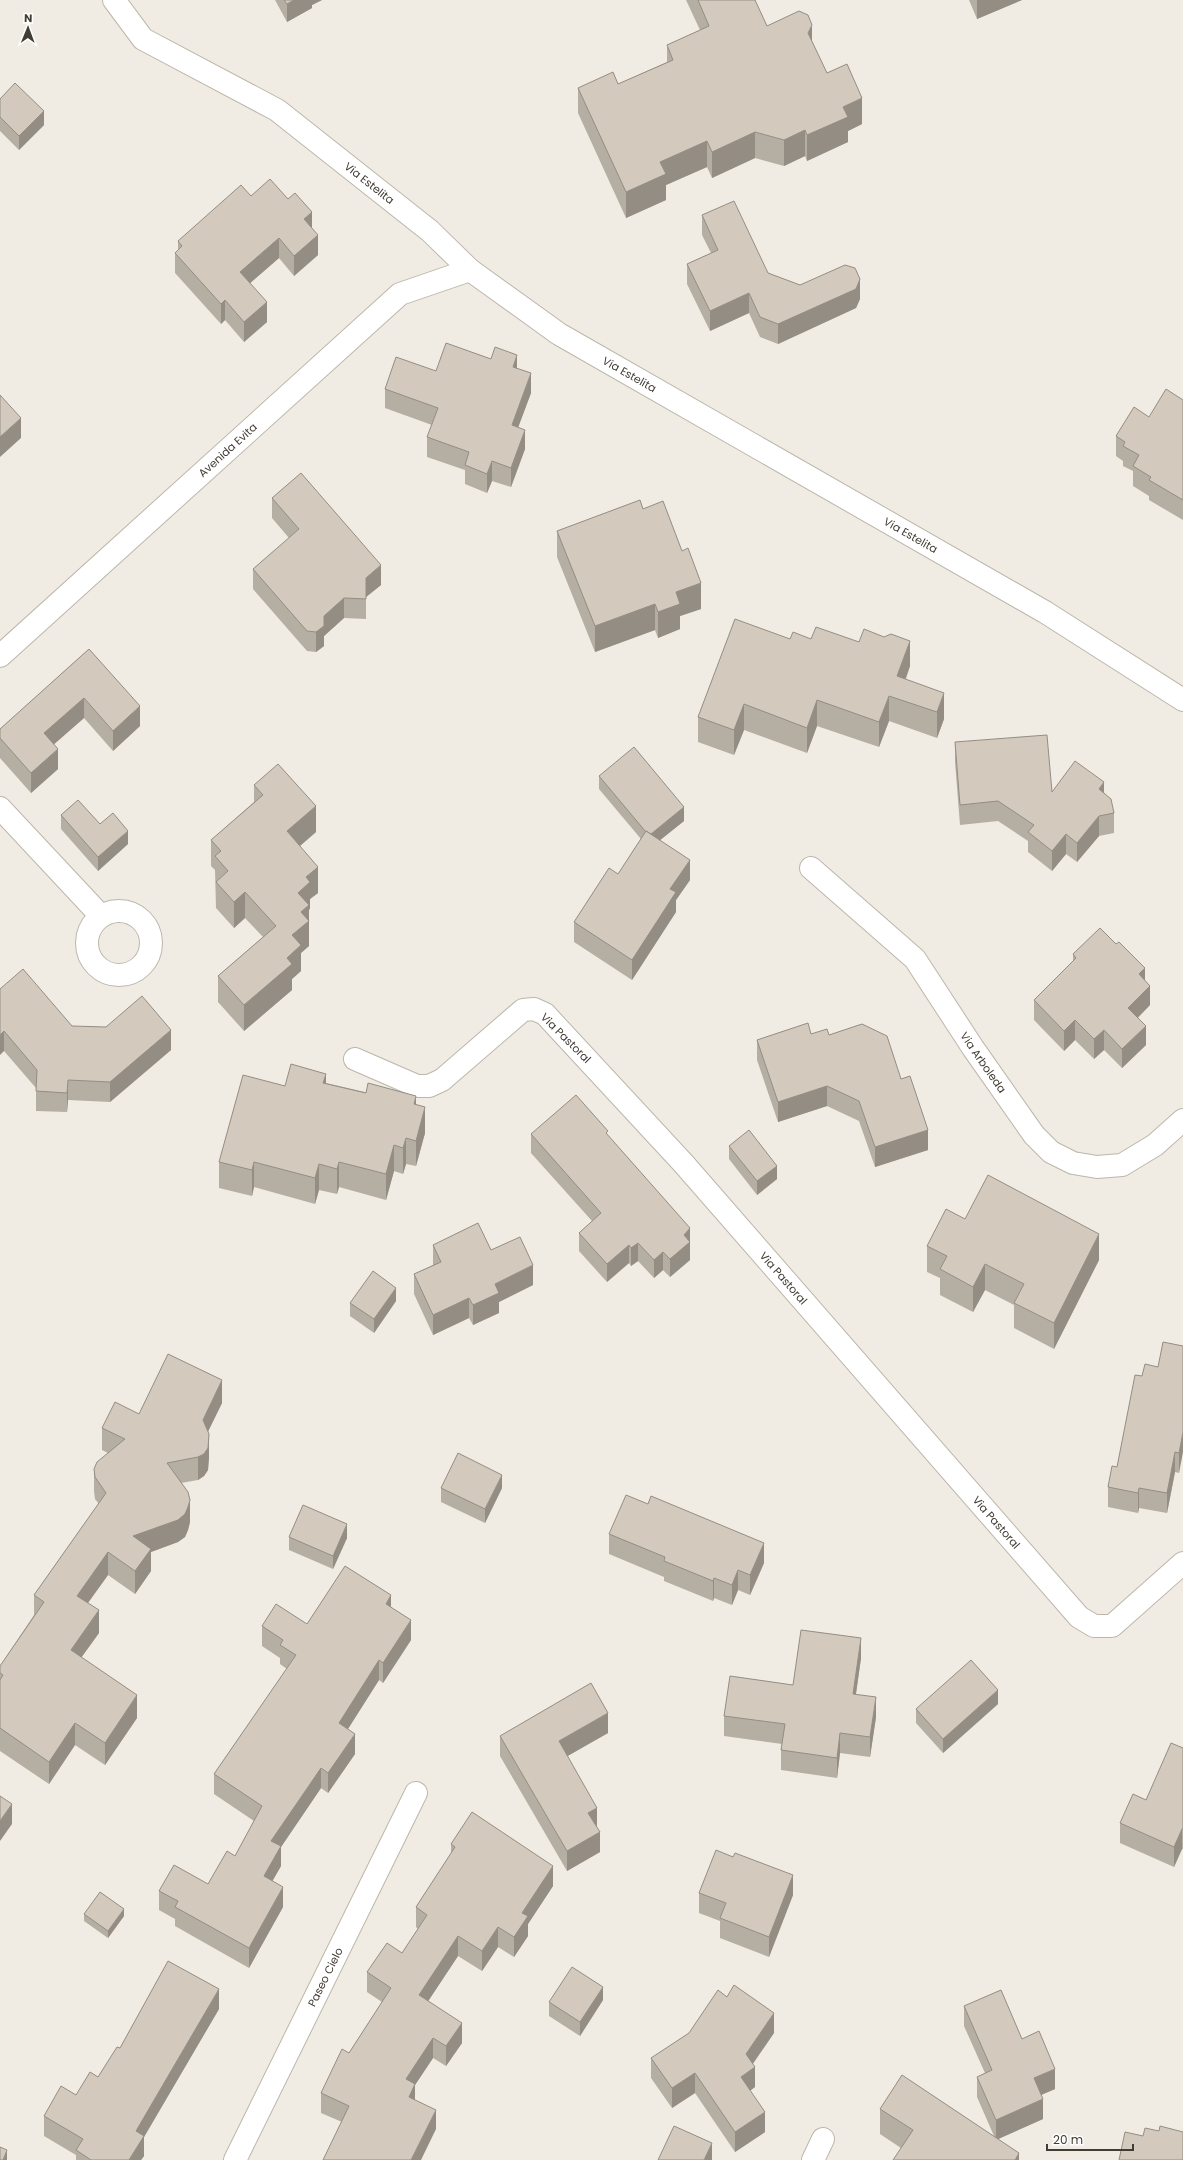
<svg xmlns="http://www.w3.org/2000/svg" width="1183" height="2160" font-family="Poppins,sans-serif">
<rect width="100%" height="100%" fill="#f0ece3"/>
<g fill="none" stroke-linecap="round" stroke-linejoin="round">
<g stroke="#bdb6aa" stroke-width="24">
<g id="minor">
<path id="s1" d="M114,0L143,39L277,110L430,231L470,270L559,334L1045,612L1183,700"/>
<path id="s2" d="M0,656L400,294L470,270"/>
<path d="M0,808L101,916"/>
<path id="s3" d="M811,868L915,959L973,1048L1034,1135L1051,1152L1073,1163L1097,1167L1122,1165L1155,1145L1183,1120"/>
<circle cx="119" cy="943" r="32"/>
<path id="s4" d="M355,1059L417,1086H429L442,1080L523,1010L534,1009L545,1014L684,1164L1079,1617L1094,1626H1112L1183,1563"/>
<path id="s5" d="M235,2160L416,1793"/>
<path d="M813,2160L823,2139"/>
</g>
</g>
<use href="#minor" stroke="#fff" stroke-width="22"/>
</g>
<g fill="#b5aea3">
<path d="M275,0H322L312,5V8L287,22Z"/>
<path d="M686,0H755L767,26L812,42L827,73L862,124L848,131V142L807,161L805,156L784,166L755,158L712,178L707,167L666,185V200L626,218L578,113V88L618,84L667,62V45L700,30Z"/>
<path d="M969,0H1022L977,19Z"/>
<path d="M0,99L44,125L19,150L0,131Z"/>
<path d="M251,196L312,228L318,255L294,276L279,258L250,283L267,322L244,342L225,320L221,324L175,273V253L178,251V241Z"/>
<path d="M702,215L768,273L800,285L860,299L856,308L778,344L760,337L749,313L710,331L687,284V264L711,253L702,235Z"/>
<path d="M517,368L531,393L518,427L525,449L511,487L492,481L487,493L465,484V470L427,457V437L432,425L385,408V389L436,371Z"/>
<path d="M1183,400V520L1149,500V496L1133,486V471L1123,466V461L1116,456V436L1149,417Z"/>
<path d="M272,498L381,585L366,597V619L344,618L324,636V646L316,652L307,651L253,589V569L289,538L272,518Z"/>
<path d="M643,509L701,609L680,616V629L658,638L655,630L595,652L557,557V531Z"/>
<path d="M790,639H811L910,666L906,679L944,719L937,738L889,721L879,747L817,726L807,753L744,730L734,755L698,742V717Z"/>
<path d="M89,649L140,726L113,751L84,718L54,744L58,769L31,793L0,758V729Z"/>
<path d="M955,742L1052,792H1104L1114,813V833L1099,836L1077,862L1066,854L1052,871L1028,852V841L998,821L960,825L955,762Z"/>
<path d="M599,776L684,821L660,840L690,880L676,900V912L632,980L574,942V922L618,874L641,839L599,789Z"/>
<path d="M254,785L316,832L300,846L318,893L310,899V908L309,910V946L301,953V971L292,979V990L244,1031L218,1002V976L263,937L245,918L234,928L216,908L215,870L211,866V840L254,802Z"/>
<path d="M61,815L100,824L128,844L98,871L61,829Z"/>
<path d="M1073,954L1145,980L1150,1005L1138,1018L1146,1045L1122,1068L1104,1050L1094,1059L1075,1040L1064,1051L1034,1020V1000L1073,962Z"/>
<path d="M0,989L72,1026L171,1050L110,1102L68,1100L67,1112L36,1111V1088L4,1051Z"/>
<path d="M811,1034L829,1035L901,1079L928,1150L875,1167L859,1121L827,1106L778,1122L757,1060V1040Z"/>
<path d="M326,1083L416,1104L425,1133L416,1166L406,1164L403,1174L394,1171L386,1200L339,1187L337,1194L319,1190L315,1204L254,1187L252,1196L219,1188V1162L285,1086Z"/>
<path d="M531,1134L608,1136L690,1246V1260L670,1277L663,1270L654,1278L638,1261L631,1266L629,1263L607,1282L579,1251V1233L592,1221L531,1153Z"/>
<path d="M729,1146L777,1179L757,1195L729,1159Z"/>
<path d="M965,1219L1099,1260L1054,1349L1014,1328V1305L985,1290L973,1312L940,1295V1278L927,1272V1246Z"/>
<path d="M433,1245L491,1250L533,1285L499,1302V1313L473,1325L469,1318L433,1335L414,1294V1274L433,1265Z"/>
<path d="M396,1301L374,1333L350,1316V1303Z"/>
<path d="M1183,1346L1179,1473L1175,1472L1167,1513L1139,1508L1138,1513L1108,1507V1487L1117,1467L1142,1376L1158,1367Z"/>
<path d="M222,1403L208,1431L209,1457L208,1470L204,1476L198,1480L181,1483L190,1522L188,1530L185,1537L178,1542L151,1552V1571L135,1594L108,1575L88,1603L99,1633L81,1657L137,1718L105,1765L75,1745L49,1784L0,1751V1666L34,1615V1595L99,1504L95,1499L94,1491V1469L108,1453L102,1450V1428L139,1414Z"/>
<path d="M441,1488H502L485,1523L441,1502Z"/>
<path d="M609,1534L764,1563L750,1595L738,1590L732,1605L714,1598L713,1601L664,1581V1577L609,1554Z"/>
<path d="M289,1537L347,1538L333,1569L289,1550Z"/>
<path d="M391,1607L411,1640L383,1683L379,1680L348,1729L355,1754L328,1793L321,1788L281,1847V1866L272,1881L283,1907L249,1968L175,1926V1919L159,1910V1891L208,1884L235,1856L254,1821L214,1794V1774L287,1669L280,1664V1658L262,1646V1626L307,1624Z"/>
<path d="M861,1658L856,1694L876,1717L870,1757L840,1753L837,1778L781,1770V1750L782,1744L724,1736V1716L793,1685Z"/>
<path d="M998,1704L943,1753L916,1723V1709Z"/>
<path d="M608,1733L567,1756L597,1828L600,1852L567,1871L500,1756V1736Z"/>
<path d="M1183,1748V1849H1182L1174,1867L1120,1843V1823L1146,1800Z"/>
<path d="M451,1844L553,1886L528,1924V1936L514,1957L498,1947L482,1971L458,1956L428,2001L462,2043L446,2066L433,2058L415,2085V2100L436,2129L342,2122L321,2113V2093L349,2053L382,2002L367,1992V1972L402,1953L418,1929L416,1927V1907L451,1854Z"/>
<path d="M699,1893L793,1895L769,1957L720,1938V1921L699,1913Z"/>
<path d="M84,1914L124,1916L108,1938L84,1921Z"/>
<path d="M603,2000L580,2036L549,2016V2002Z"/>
<path d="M964,2006L1022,2039L1055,2089L1041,2095L1043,2119L998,2139L1019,2160L901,2148L880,2134V2109L994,2136L977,2097V2077L985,2073L964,2026Z"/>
<path d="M219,2009L144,2137V2156L141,2160H76V2155L44,2136V2116L76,2095L98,2077L120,2048Z"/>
<path d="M774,2033L753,2064L755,2087L750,2091L765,2132L735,2152L695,2093L672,2108L651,2078V2058Z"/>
</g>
<g fill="#948d84">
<path d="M294,0H322L312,5V8L287,22V4Z"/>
<path d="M977,0H1022L977,19Z"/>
<path d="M812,25V51L808,33Z"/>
<path d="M862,98V124L848,131V142L807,161V135L843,107Z"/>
<path d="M44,111V125L19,150V136Z"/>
<path d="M805,130V156L784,166V140Z"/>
<path d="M755,132V158L712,178V152Z"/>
<path d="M707,141V167L666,185V200L626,218V192L660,162Z"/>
<path d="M312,212V232L304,219Z"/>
<path d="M318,235V255L294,276V256Z"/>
<path d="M279,238V258L240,292V272Z"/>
<path d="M860,279V299L856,308L778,344V324Z"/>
<path d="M749,293V313L710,331V311Z"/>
<path d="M225,300V320L221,324V304Z"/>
<path d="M267,302V322L244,342V322Z"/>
<path d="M517,355V374L513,367Z"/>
<path d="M531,373V393L512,444V425Z"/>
<path d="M21,418V438L0,457V437Z"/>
<path d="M525,430V449L511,487V468Z"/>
<path d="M492,461V481L487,493V474Z"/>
<path d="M381,565V585L366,597V619V578Z"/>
<path d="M701,583V609L680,616V629L658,638V612L676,592Z"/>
<path d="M344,598V618L324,636V646L316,652V632L324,616Z"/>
<path d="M655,604V630L595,652V626Z"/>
<path d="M910,641V666L898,699L897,676Z"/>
<path d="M944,693V719L937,738V712Z"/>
<path d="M889,696V721L879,747V722Z"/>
<path d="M84,698V718L44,753V733Z"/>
<path d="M817,700V726L807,753V728Z"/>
<path d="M744,704V730L734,755V730Z"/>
<path d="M140,706V726L113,751V731Z"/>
<path d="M58,749V769L31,793V773Z"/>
<path d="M1104,782V802L1099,789Z"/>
<path d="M316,806V832L287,857V831Z"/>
<path d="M684,807V821L649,849V836Z"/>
<path d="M1099,816V836L1077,862V843Z"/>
<path d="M128,831V844L98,871V857Z"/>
<path d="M1066,834V854L1052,871V851Z"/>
<path d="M690,860V880L676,900V912L632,980V960L670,889Z"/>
<path d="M318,867V893L310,899V908L309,910V946L301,953V971L292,979V990L244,1031V1005L287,958L292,935L298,893L306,877Z"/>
<path d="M245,892V918L234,928V902Z"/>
<path d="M1145,968V988L1139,974Z"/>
<path d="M1150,986V1005L1128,1027V1008Z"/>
<path d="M1075,1020V1040L1064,1051V1031Z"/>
<path d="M1146,1026V1045L1122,1068V1049Z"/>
<path d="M171,1030V1050L110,1102V1082Z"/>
<path d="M1104,1030V1050L1094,1059V1039Z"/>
<path d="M4,1031V1051L0,1055V1035Z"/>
<path d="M326,1074V1099L323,1083Z"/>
<path d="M68,1080V1100L67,1112V1093Z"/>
<path d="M827,1086V1106L778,1122V1102Z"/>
<path d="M416,1096V1121L414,1104Z"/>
<path d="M425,1107V1133L416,1166V1141Z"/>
<path d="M928,1130V1150L875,1167V1147Z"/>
<path d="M406,1138V1164L403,1174V1148Z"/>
<path d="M394,1145V1171L386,1200V1174Z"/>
<path d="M254,1162V1187L252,1196V1170Z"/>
<path d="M339,1162V1187L337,1194V1169Z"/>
<path d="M319,1164V1190L315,1204V1178Z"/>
<path d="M777,1166V1179L757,1195V1181Z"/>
<path d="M690,1228V1260L670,1277V1259L684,1235Z"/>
<path d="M1099,1234V1260L1054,1349V1323Z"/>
<path d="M638,1243V1261L631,1266V1248Z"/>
<path d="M629,1245V1263L607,1282V1264Z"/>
<path d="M663,1252V1270L654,1278V1260Z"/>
<path d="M985,1264V1290L973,1312V1287Z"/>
<path d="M533,1265V1285L499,1302V1313L473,1325V1305L495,1284Z"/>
<path d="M396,1288V1301L374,1333V1319Z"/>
<path d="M469,1298V1318L433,1335V1315Z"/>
<path d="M222,1380V1403L203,1442V1420Z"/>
<path d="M1183,1432V1452L1179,1473V1453Z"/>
<path d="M209,1434V1457L208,1470L204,1476L198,1480V1457Z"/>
<path d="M1175,1452V1472L1167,1513V1493Z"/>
<path d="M502,1475V1488L485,1523V1509Z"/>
<path d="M1139,1488V1508L1138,1513V1493Z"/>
<path d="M190,1500V1522L188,1530L185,1537L178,1542L151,1552V1571L135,1594V1571L133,1536Z"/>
<path d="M347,1524V1538L333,1569V1556Z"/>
<path d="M764,1543V1563L750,1595V1575Z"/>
<path d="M108,1552V1575L77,1618V1596Z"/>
<path d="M738,1570V1590L732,1605V1585Z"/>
<path d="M714,1578V1598L713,1601V1581Z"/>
<path d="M391,1595V1615L386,1604Z"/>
<path d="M99,1610V1633L71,1672V1650Z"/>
<path d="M411,1620V1640L383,1683V1663Z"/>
<path d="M861,1638V1658L853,1714V1694Z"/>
<path d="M379,1660V1680L339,1743V1723Z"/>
<path d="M998,1690V1704L943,1753V1739Z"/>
<path d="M137,1695V1718L105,1765V1743Z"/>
<path d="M876,1697V1717L870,1757V1737Z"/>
<path d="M608,1713V1733L559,1761V1741Z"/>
<path d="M75,1723V1745L49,1784V1762Z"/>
<path d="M840,1733V1753L837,1778V1758Z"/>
<path d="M355,1734V1754L328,1793V1773Z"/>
<path d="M321,1768V1788L281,1847V1866L264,1896V1876L271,1841Z"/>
<path d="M12,1804V1824L0,1841V1821Z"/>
<path d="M597,1808V1827L588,1813Z"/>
<path d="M1182,1829V1849L1174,1867V1847Z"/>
<path d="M600,1832V1852L567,1871V1851Z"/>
<path d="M553,1866V1886L528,1924V1936L514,1957V1937L522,1913Z"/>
<path d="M793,1875V1895L769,1957V1937Z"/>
<path d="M283,1887V1907L249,1968V1948Z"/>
<path d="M124,1909V1916L108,1938V1931Z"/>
<path d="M498,1927V1947L482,1971V1951Z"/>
<path d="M458,1936V1956L419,2015V1995Z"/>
<path d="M603,1987V2000L580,2036V2022Z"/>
<path d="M219,1989V2009L144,2137V2156L141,2160H129L136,2131Z"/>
<path d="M774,2013V2033L746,2073L755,2067V2087L741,2097V2077L746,2054Z"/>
<path d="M462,2023V2043L446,2066V2046Z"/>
<path d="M433,2038V2058L415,2085V2104L409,2117L406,2079Z"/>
<path d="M1055,2069V2089L1034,2098V2078Z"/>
<path d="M695,2073V2093L672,2108V2088Z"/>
<path d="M1043,2099V2119L996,2140V2120Z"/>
<path d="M436,2110V2129L421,2160H411Z"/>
<path d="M765,2112V2132L735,2152V2132Z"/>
<path d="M712,2143V2160H704Z"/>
<path d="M7,2150V2160H3Z"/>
<path d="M1019,2153V2160H1015Z"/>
</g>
<g fill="#d3cabd" stroke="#948d84">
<path d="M284,0H294L287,4Z"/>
<path d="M698,0H755L767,26L799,11L808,15L812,25L808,33L827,73L847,64L862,98L843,107L848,117L807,135L805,130L784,140L755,132L712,152L707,141L660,162L666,174L626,192L578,88L613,72L618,84L673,60L667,45L709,26Z"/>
<path d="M15,83L44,111L19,136L0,117V99Z"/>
<path d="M270,179L288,199L295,193L312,212L304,219L318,235L294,256L279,238L240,272L267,302L244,322L225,300L221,304L175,253L182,246L178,241L241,185L251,196Z"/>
<path d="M734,201L768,273L800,285L845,265L855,268L860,279L856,289L778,324L760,317L749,293L710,311L687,264L718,250L702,215Z"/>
<path d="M446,343L491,359L495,347L517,355L513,367L531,373L512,425L525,430L511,468L492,461L487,474L465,465L469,452L427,437L438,408L385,389L396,357L436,371Z"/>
<path d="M1166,389L1183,400V500L1149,480L1151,477L1133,466L1139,455L1123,446L1125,442L1116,436L1134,407L1149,417Z"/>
<path d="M0,395L21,418L0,437Z"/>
<path d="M301,473L381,565L366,578V599L344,598L324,616V626L316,632L307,631L253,569L299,529L272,498Z"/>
<path d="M640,500L643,509L663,501L682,551L688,548L701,583L676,592L680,604L658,612L655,604L595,626L557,531Z"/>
<path d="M735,619L790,639L793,632L811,639L816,627L859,642L864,629L884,637L891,634L910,641L897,676L944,693L937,712L889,696L879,722L817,700L807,728L744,704L734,730L698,717Z"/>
<path d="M89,649L140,706L113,731L84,698L44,733L58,749L31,773L0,738V729Z"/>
<path d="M1047,735L1052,792L1075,761L1104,782L1099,789L1111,799L1114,813L1099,816L1077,843L1066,834L1052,851L1028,832L1034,825L998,801L960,805L955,742Z"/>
<path d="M634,747L684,807L651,834L646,831V832L599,776Z"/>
<path d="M278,764L316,806L287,831L318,867L306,877L310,882L298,893L309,905L301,912L309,921L292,935L301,945L287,958L292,964L244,1005L218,976L276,926L245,892L234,902L216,882L228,871L215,856L221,851L211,840L263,795L254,785Z"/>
<path d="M78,800L100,824L113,813L128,831L98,857L61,815Z"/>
<path d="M646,831L690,860L670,889L676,892L632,960L574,922L609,868L618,874Z"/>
<path d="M1100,928L1116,944L1119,942L1145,968L1139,974L1150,986L1128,1008L1146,1026L1122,1049L1104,1030L1094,1039L1075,1020L1064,1031L1034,1000L1076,958L1073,954Z"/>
<path d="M23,969L72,1026L106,1027L142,996L171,1030L110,1082L68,1080L67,1093L36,1091L37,1070L4,1031L0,1035V989Z"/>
<path d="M808,1023L811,1034L827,1029L829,1035L862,1024L887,1036L901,1079L910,1076L928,1130L875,1147L859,1101L827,1086L778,1102L757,1040Z"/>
<path d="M291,1064L326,1074L323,1083L366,1093L368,1083L416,1096L414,1104L425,1107L416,1141L406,1138L403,1148L394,1145L386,1174L339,1162L337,1169L319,1164L315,1178L254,1162L252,1170L219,1162L243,1075L285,1086Z"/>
<path d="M576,1095L608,1131L606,1133L690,1228L684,1235L690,1242L670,1259L663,1252L654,1260L638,1243L631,1248L629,1245L607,1264L579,1233L601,1213L531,1134Z"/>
<path d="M749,1130L777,1166L757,1181L729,1146Z"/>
<path d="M988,1175L1099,1234L1054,1323L1014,1303L1024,1284L985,1264L973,1287L940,1269L947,1256L927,1246L946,1209L965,1219Z"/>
<path d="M478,1223L491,1250L520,1237L533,1265L495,1284L499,1293L473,1305L469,1298L433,1315L414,1274L441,1262L433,1245Z"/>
<path d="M373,1271L396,1288L374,1319L350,1303Z"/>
<path d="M1163,1342L1183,1346V1432L1179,1453L1175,1452L1167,1493L1139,1488L1138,1493L1108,1487L1112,1466L1117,1467L1135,1375L1142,1376L1145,1364L1158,1367Z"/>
<path d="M168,1354L222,1380L203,1420L209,1434L208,1448L204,1454L198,1457L167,1463L188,1492L190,1500L188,1507L185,1514L178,1520L133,1536L151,1549L135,1571L108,1552L77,1596L99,1610L71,1650L137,1695L105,1743L75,1723L49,1762L0,1728V1680L3,1675L0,1673V1666L44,1602L34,1595L106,1493L95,1477L94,1469L97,1462L125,1439L102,1428L115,1402L139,1414Z"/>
<path d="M458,1453L502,1475L485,1509L441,1488Z"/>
<path d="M626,1495L648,1504L651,1496L764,1543L750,1575L738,1570L732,1585L714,1578L713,1581L664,1561L665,1557L609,1534Z"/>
<path d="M303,1505L347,1524L333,1556L289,1537Z"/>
<path d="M345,1566L391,1595L386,1604L411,1620L383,1663L379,1660L339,1723L355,1734L328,1773L321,1768L271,1841L281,1846L264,1876L283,1887L249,1948L175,1907L178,1901L159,1891L174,1865L208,1884L227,1851L235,1856L262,1806L214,1774L296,1655L280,1645L283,1640L262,1626L276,1604L307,1624Z"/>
<path d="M801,1630L861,1638L853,1694L876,1697L870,1737L840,1733L837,1758L781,1750L785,1724L724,1716L730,1676L793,1685Z"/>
<path d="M971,1660L998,1690L943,1739L916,1709Z"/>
<path d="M591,1683L608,1713L559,1741L597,1808L588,1813L600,1832L567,1851L500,1736Z"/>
<path d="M1171,1743L1183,1748V1829H1182L1174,1847L1120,1823L1133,1794L1146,1800Z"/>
<path d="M0,1796L12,1804L0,1821Z"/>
<path d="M472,1812L553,1866L522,1913L528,1916L514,1937L498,1927L482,1951L458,1936L419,1995L462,2023L446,2046L433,2038L406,2079L415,2084L409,2097L436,2110L411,2160H323L349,2106L321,2093L342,2049L349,2053L391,1988L367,1972L387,1943L402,1953L427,1915L416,1907L455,1847L451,1844Z"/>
<path d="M716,1850L733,1857L735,1853L793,1875L769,1937L720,1918L726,1903L699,1893Z"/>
<path d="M100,1892L124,1909L108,1931L84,1914Z"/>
<path d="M168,1961L219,1989L136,2131L144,2136L129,2160H91L76,2150L83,2139L44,2116L61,2086L76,2095L90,2072L98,2077L117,2047L120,2048Z"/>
<path d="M572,1967L603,1987L580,2022L549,2002Z"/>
<path d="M734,1985L774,2013L746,2054L755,2067L741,2077L765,2112L735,2132L695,2073L672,2088L651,2058L689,2033L718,1990L727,1997Z"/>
<path d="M1001,1990L1022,2039L1039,2031L1055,2069L1034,2078L1043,2099L996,2120L977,2077L992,2070L964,2006Z"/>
<path d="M902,2075L1019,2153L1015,2160H893L913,2130L880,2109Z"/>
<path d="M674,2126L712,2143L704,2160H658Z"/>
<path d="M1160,2126L1183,2132V2160H1119L1125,2132L1143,2136L1145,2128L1159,2131Z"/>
<path d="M0,2147L7,2150L3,2160H0Z"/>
</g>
<g text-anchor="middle" stroke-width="4" stroke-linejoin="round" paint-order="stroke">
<g font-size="11" fill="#413c34" stroke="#fff">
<text dy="4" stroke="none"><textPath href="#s1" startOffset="318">Via Estelita</textPath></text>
<text dy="4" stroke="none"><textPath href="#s1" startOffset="642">Via Estelita</textPath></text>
<text dy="4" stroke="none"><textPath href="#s2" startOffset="307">Avenida Evita</textPath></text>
<text dy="4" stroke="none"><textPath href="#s1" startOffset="966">Via Estelita</textPath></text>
<text transform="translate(566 1038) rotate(45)" y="4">Via Pastoral</text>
<text dy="4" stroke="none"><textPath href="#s3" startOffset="262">Via Arboleda</textPath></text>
<text dy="4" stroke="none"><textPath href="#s4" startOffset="580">Via Pastoral</textPath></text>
<text dy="4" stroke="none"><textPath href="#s4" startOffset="904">Via Pastoral</textPath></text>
<text dy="4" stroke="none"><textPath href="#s5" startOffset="204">Paseo Cielo</textPath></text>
</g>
</g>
<g transform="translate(28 28) rotate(1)" stroke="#ffffff" stroke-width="3" paint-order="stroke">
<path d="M0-3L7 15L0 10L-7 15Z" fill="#413c34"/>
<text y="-6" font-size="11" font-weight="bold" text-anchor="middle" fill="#413c34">N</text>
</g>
<path d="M1047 2144v6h86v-6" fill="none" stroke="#413c34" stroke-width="2"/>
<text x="1053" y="2144" font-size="12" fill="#413c34" stroke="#ffffff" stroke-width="3" paint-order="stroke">20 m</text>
</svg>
